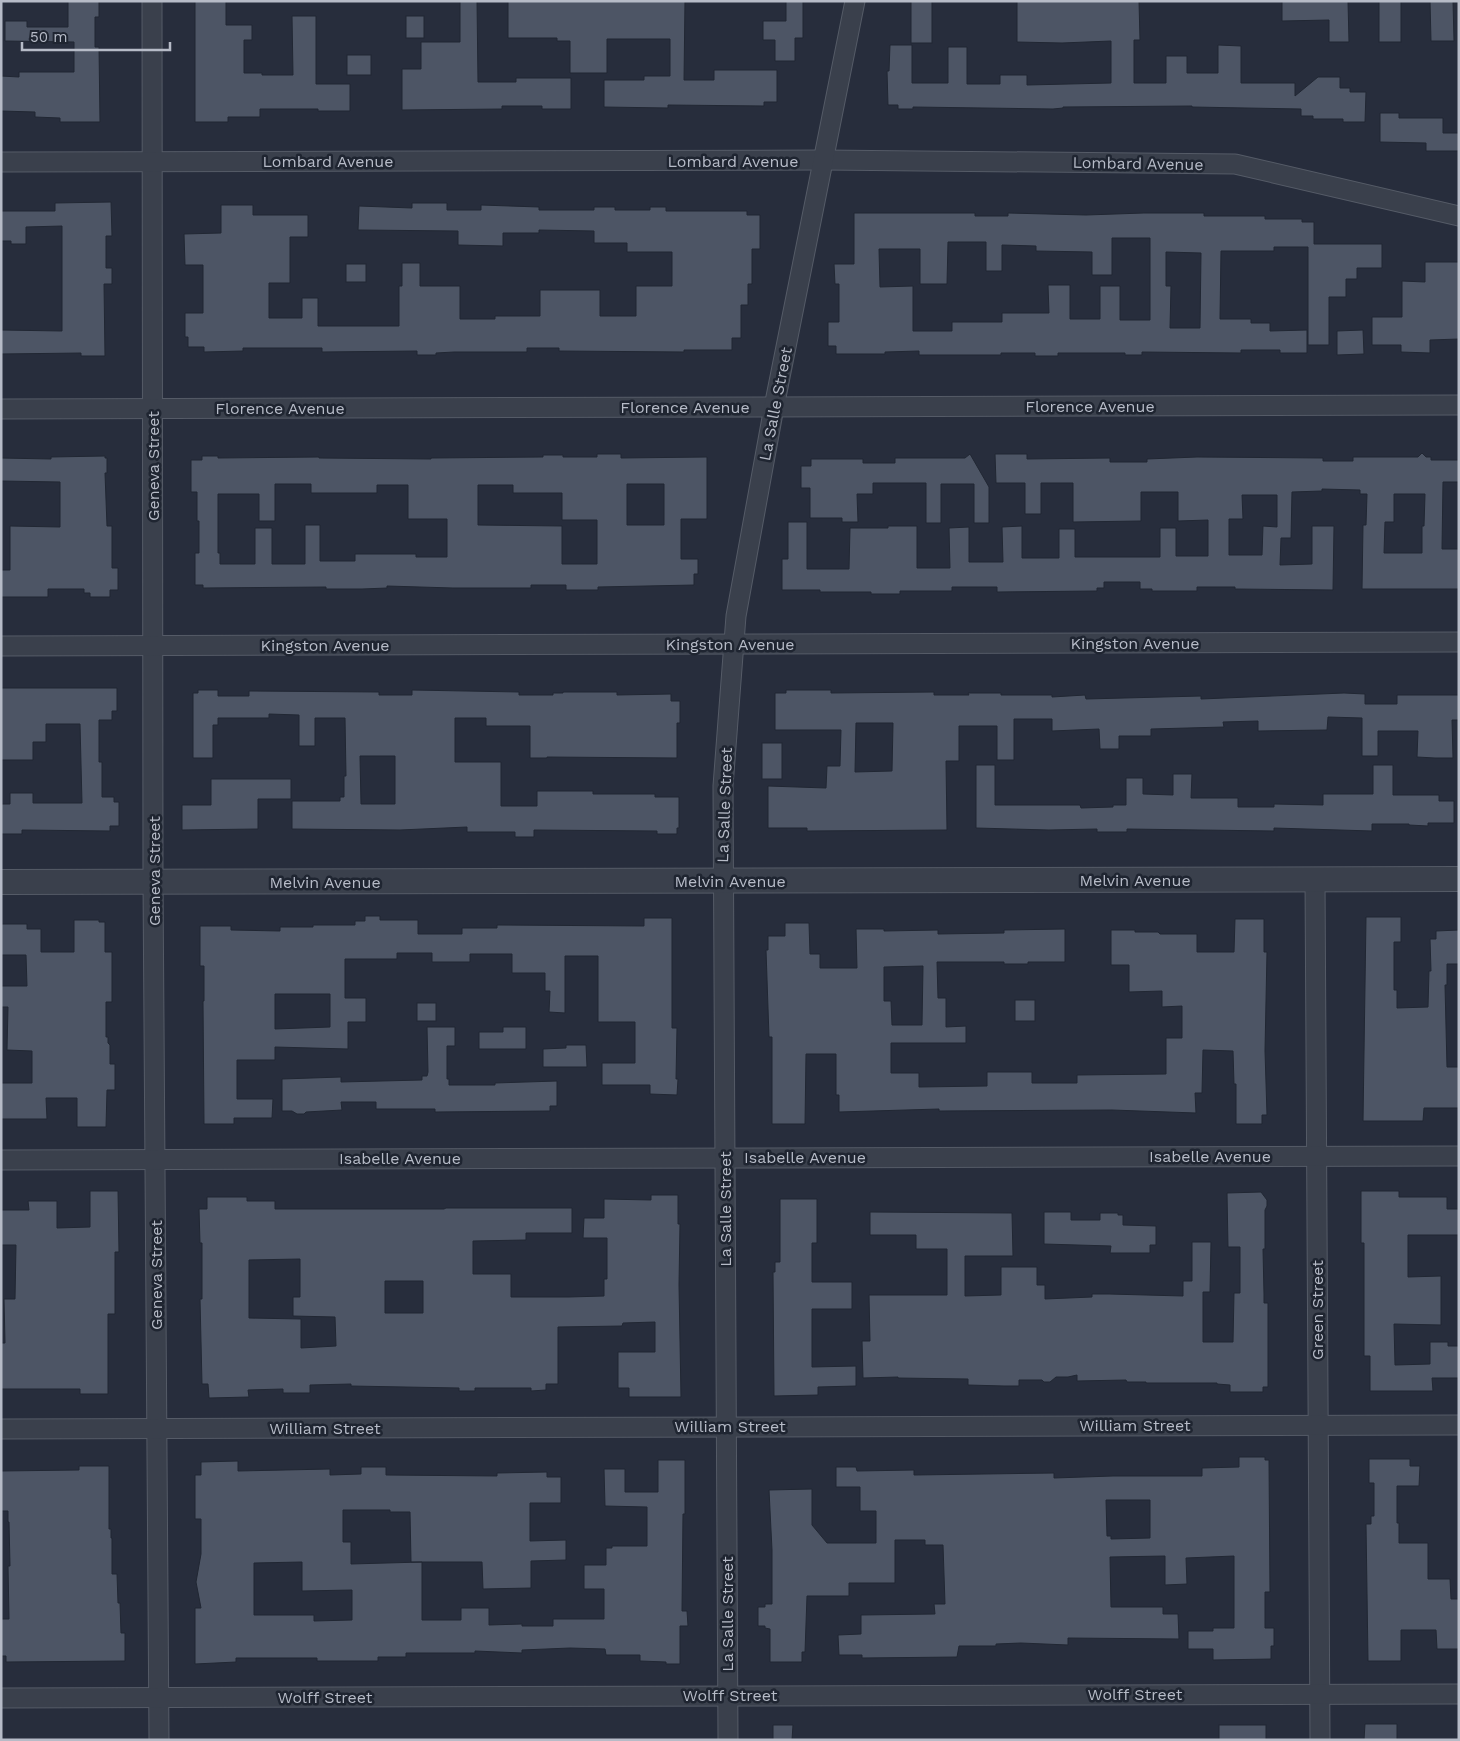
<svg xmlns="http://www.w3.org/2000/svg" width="1460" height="1741" font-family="'Work Sans',sans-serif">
<rect width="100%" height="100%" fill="#272d3c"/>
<g fill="#4d5565" stroke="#212733" fill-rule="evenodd">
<path d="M68,1H99V17H95V47H99L100,122H60V118L35,117V112L1,111V76L19,77V72H74V42L5,41V21H27V27H68Z"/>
<path d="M195,1H226V25H252V40H244V73H262V75H293L292,16H316V84H350V111H318V109H260V117H228V122H195Z"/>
<path d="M460,1H477L478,82H516V78H571V109H542V106H502V109L402,110V69H421V42H460Z"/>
<path d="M508,1H685L684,80H714V70H777V102H764V106L668,105V108L604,107V80H644V76H670V39H607V73H570V41H557V38H508Z"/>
<path d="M786,1H803V38H795V61H775V40H763V21H786Z"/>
<rect x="911" y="1" width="21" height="42"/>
<path d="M1017,1H1139L1140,40H1134V83H1166V56H1187V73H1218V45L1241,46V83H1295V96L1318,77H1340V88H1350V92H1366L1365,122H1343V119H1313V116H1301V109L1192,107V106L1063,107V108L1053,109L913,107V109H898V105H888L887,71H889L890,45H912V83H948V47H967V84H1000V75H1027V85L1111,83V41L1062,43L1017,42Z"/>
<path d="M1282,1H1348L1349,42H1329V20L1282,21Z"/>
<rect x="1379" y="1" width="22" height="41"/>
<path d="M1430,1H1453L1454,41H1431Z"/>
<rect x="406" y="16" width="18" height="22"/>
<rect x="347" y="55" width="24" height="20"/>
<path d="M1380,113H1399V118H1443V133H1459V151H1426V143L1380,142Z"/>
<path d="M111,202L112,236H106V268H112V284H104L105,356H81V353L1,354V330L62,331V226L26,227V244H11V241H1V211H55V203Z"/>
<path d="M412,203H447V210H481V205L539,207V210H594V207H615V210H650V207H666V211H747V215H760V249H752V284H748V305H741V338H732V350H684V352L559,351V348H527V352H454L436,353V355H417V351L322,352V348H243V351L204,352V347H188V337H185V313H203V265H185L184,234L221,233V205H253V215H308V237H290V283H269V318H302V298H318V326H399V286H402V263H420V286H460V319H495V316H540V290H600V316H636V286H672V252H627V243H594V231L539,230V233H503V246L458,245V231L358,230L359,206L412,208Z"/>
<path d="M854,213H975V216H1008V213L1086,215L1144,213H1204V216H1265V219H1302V222H1314V244H1382V268H1357V279H1346V297H1329V345H1308V247H1274V251H1221L1220,319H1251V323H1270V331L1307,330V353H1280V350H1241V353L1142,352V355H1125V353H1058V356H1035V353H1001V355H919V351L885,352V354H836V346H828V322H839V284H835L834,264H854ZM1112,238H1150V320H1120V286H1100V319H1070V285H1048L1049,313H1002V322H952V331H913V286L880,287L879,249H920V284H947L948,242H986V271H1002V245L1036,246V251L1092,252V275H1112ZM1166,252L1201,253L1200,328H1170L1171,286H1166Z"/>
<path d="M1425,262H1459V339L1430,340V353L1401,352V345H1372V317H1402V281L1425,282Z"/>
<rect x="346" y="264" width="20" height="18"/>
<path d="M1363,330L1364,354L1337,355V331Z"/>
<path d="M1422,453L1426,457H1431V460H1459V482H1443L1442,549H1459V589H1362L1363,525H1366L1367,494H1360V490L1322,489V491L1292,492L1291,538H1281L1280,565L1312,564V526H1334L1333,590L1235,589V587H1197V591H1152V589H1140V582H1104V588H1097V591L997,592V587H952V591H900V594H871V592H820V590H782V559H788V522H807V569H849L850,528H888V526H917V568H950L949,528L969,527V562H1003L1002,527L1022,526V558H1059V529H1075V557H1160V528H1176V556H1208V520L1178,521V492H1141V521L1073,522V483H1041V514H1025V483H996L995,454H1027V459L1110,458V462H1147V459L1197,457L1323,458V461H1353V457H1418ZM1394,494H1425L1424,526H1422V553H1384L1385,522H1394ZM1242,495H1277V527L1263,526L1262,555H1229V519H1243Z"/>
<path d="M597,454H621V458L707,457V519H681V559H698V574H694V585L598,587V590H566V585H531V588H453L387,586V588L362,589H326V587L203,588V585H195V553H199V521H197V492H191V460H202V456H218V458L319,457V458L431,459V458L543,457V455H563V457H597ZM275,484H311V493H377V485H408V519H447V557H416V554H355V561H320V525H305V564H272V528H255V564H220V553H218V494H259V521H275ZM627,484H664V525H627ZM478,485H513V493H562V520H597V564H562V526L478,525Z"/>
<path d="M970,454L989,487V523H974V484H941V523H926V483H873V494H857L858,522H842V518H810V488H801V466H811V459H863V463H895V458H965Z"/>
<path d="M105,456V458H107V473H105L107,526H112V568H118V590H110V597H90V593H84V589H48V597H1V570H10V526L60,527V482L1,481V458L51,459V457Z"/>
<path d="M1,688H117V711H112V720H99V762H102V797H114V802H119V826H110V831L22,830V834H1V804H10V793H33V803H82L80,724H46V742H33V760H1Z"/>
<path d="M198,690H218V696H249V691L379,692V695H412V690L519,692V695H553V693H563V692H617V695L671,694V701H680V723H677V758L547,757V758H530V726H486V718H455V762H501V806H537V791H593V794H655V797H679V828H677V834H657V831L534,830V837H515V832H467V827L400,830L292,829V801H340V797H344V776H346L345,718H315V746H299V715L269,714V718H218V725H213V758H193V693H198ZM360,756H395V804H361Z"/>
<path d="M786,690H831V693L934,692V695H969L968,693H1001V695H1052V697L1085,695L1086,699L1201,696V699L1344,693L1365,694V704H1397V695H1459V720H1452L1453,758H1435L1417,757L1418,731H1378V756H1362V718L1328,717L1327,730L1258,731V721L1223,722L1224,727L1151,729V736H1119V749H1100L1099,729L1052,731V719H1014V760H997V726H959V761H946L947,830L807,831V828H768V786L826,788L827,766H840L841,730H775V693H786ZM856,723H893L892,771L855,772Z"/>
<rect x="762" y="743" width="20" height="36"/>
<path d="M976,765H995V805H1080L1081,808L1113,807V805H1126V778H1143V794L1173,795V774H1192L1191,798H1238V807H1274V804L1323,805V794H1373V765H1393V795H1439V801H1454V823H1428V826L1409,825V824H1372V831L1274,828V831L1127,829V832H1097V829L1049,830L976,828Z"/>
<path d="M211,779H291V799H258V829L182,830V805H211Z"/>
<path d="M365,916H380V920H418V934H462V928H497V925L644,926V918H672V1028H677L676,1079H678L677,1095L650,1094V1085H602V1063H635V1022H598V956H565V1013L549,1012L550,991H545V973H512V954H470V962H432V953H397V959H345V998H366V1022H348V1049L275,1047V1060H237V1099H273L272,1118H234V1124H204L203,1001H204V966H200V926H231V930L280,931V927H313V925H355V921H365ZM275,994H330V1027L275,1029Z"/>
<path d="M1366,917H1401V942H1394V990H1397V1008L1428,1007L1429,971H1431L1430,939H1436V931L1459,930V964H1447V985H1445L1447,1067H1459V1108H1424L1423,1121H1363Z"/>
<path d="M1235,919H1264V952H1267L1265,1051L1267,1115H1262V1124H1236V1084H1234L1233,1051L1203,1050L1202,1093H1195L1196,1113L1112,1110L939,1111V1109L839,1112V1095H836V1054H806L805,1124H772V1037H769L766,950H768V936H785V923H809L810,954H820V968H857L856,929H884V931L938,930V934L1004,933V930L1065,929V962H1028V964H1004V962H937L938,998H946V1027L966,1026V1043H891V1073H919V1087L987,1086V1072H1032V1083H1077V1075L1166,1074V1038H1182V1006L1162,1007V991L1129,992V965H1111V930H1135V932H1158L1160,934H1197V952H1234ZM923,966L922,1025H892L891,1001H884V967Z"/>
<path d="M74,920H99V922H105V952H112V1002H106V1037H108V1043L110,1045V1064H115V1090H107L106,1127H77V1098H46L47,1119H1V1083H32V1051L7,1050L8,1007H1V986H27L26,955H1V924H27V929H41V952H74Z"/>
<rect x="1015" y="1000" width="20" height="21"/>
<rect x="417" y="1003" width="19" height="18"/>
<path d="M427,1027H455V1046H447V1079H449V1085H495V1083L557,1081V1106H550V1111L435,1112V1109H376V1102H341L342,1110L306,1112L304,1114H297L292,1111H282V1079L341,1077V1082L422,1080V1076H427L428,1072Z"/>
<path d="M503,1027H526V1049H479V1032H503Z"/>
<path d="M566,1045H586L587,1067H543V1049L566,1048Z"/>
<path d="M90,1191H118L119,1252H115V1314H108V1394H80V1389H1V1343H5L4,1299H15L16,1245H1V1210H29L28,1201H57V1228L90,1227Z"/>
<path d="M1361,1191H1399V1197H1447V1209H1459V1235H1408V1277L1441,1276V1325L1394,1324L1395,1365L1430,1364V1342H1448V1346H1459V1378H1432L1433,1391H1370V1356H1364V1243H1361Z"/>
<path d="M1261,1192L1267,1200V1206L1265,1210V1249H1263L1264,1294V1303H1268V1387H1263V1392H1230V1385L1217,1384V1383H1146V1382H1127L1126,1380L1077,1381V1375L1068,1377H1056L1050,1382H1044L1042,1380H1019V1386H1004L968,1385V1379L898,1378V1377L863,1378L862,1341H870L869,1295H947V1249H916V1235H870V1212L1012,1213L1013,1256H965V1296L1001,1295V1267H1037V1285H1045V1299L1092,1297V1294H1109L1183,1296V1281H1192V1242H1211L1210,1292H1203V1342H1233L1234,1293H1240V1247H1228L1227,1193Z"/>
<path d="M651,1195H678V1224H680L679,1285L681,1397H629V1388H618V1352H655V1322L623,1323L622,1326L558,1327V1384H546V1390L531,1391V1388H475V1391H459V1388L351,1386V1384L310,1385V1393H283V1389L248,1390L249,1397L209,1398L208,1384H202L200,1299H202V1243H200L199,1209H207V1197H247V1201H275V1209H444L446,1208H572V1233H526V1240L473,1241V1274H511V1297H569L604,1296V1279H607V1238H583L584,1218H604V1199L651,1200ZM300,1259V1297H293V1316L335,1317L336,1346L301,1348V1319L249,1318V1260ZM385,1281H423V1313H385Z"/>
<path d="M780,1199H817V1243H812V1282H852V1309H812V1367L856,1366V1386L818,1387V1395L774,1396L773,1272H775V1262H780Z"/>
<path d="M1044,1212H1071V1220H1100V1213H1118V1215H1123V1225L1156,1226V1245H1150V1253H1110L1111,1246L1044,1244Z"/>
<path d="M1239,1457H1265V1460H1269L1270,1592H1265V1628H1274V1646H1271V1659L1213,1660V1649H1188V1631H1213V1628H1234V1556L1186,1558L1187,1584L1165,1585V1556L1110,1557L1111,1607H1163V1614H1178L1179,1639L1068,1638V1645L1021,1643L996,1644V1646H959L957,1657L862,1658V1655H839L838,1635L861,1634V1615L935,1614L934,1604H945L943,1545H925V1540H895V1583H849V1596H807L805,1652H802V1662H770V1629L765,1628V1626H758V1607H765V1604H772V1550L769,1490L812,1489V1525L827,1543H876V1511H860V1487H836V1467H856L857,1471L914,1470V1475L1054,1473V1478L1113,1476H1202V1468L1239,1467ZM1106,1500H1150V1538L1111,1539V1536H1107Z"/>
<path d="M1369,1459H1410V1466H1420L1419,1486H1397V1523H1399V1543H1428V1579H1450L1451,1599H1459V1649H1437L1436,1630H1401V1661H1368L1366,1524H1371V1516H1374V1483H1369Z"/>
<path d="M658,1460H685V1514H683L682,1611H687L688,1626H680V1664H666V1662L640,1661V1655H606L605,1649L570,1648L522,1650V1653L475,1651V1653H406V1657H378V1661H317V1658H236V1662L195,1664V1608H201L196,1582L201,1554V1519H195V1475H201V1462L238,1461V1471L330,1469V1475L361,1474V1467H386V1475L497,1476V1473L547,1472V1477H561V1503H530V1541L566,1540V1560L531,1561V1588L483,1589L482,1562H411L410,1512H390V1510H343V1542H351V1564L422,1562V1620H461V1608H489V1625L522,1624V1626H553V1619H604V1589H584V1565H606V1548H612V1546H647V1507L605,1506L604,1469H625V1492H658ZM302,1562V1591L352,1590V1620L314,1621V1615H254V1563Z"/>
<path d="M79,1466H109V1529H111V1538H112V1574H117L118,1603H120L121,1633H125V1661L6,1662V1656H1V1619H9L8,1566H10L9,1522H8V1511H1V1471L79,1470Z"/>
<path d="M1365,1724H1397V1740H1364Z"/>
<path d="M773,1725H793L792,1740H773Z"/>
<rect x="1219" y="1725" width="47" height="15"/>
</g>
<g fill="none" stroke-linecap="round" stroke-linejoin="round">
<g stroke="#555b67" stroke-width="21">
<g id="minor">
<path d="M152,1L153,882L159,1740"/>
<path d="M1,162L824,160L1235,164L1459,216"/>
<path d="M1,409L1459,405"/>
<path d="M1,646L1459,642"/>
<path d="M1315,879L1320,1740"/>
<path d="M1,1160L1459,1156"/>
<path d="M1,1429L1459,1425"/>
<path d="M1,1698L1459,1694"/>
<path d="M728,1740L723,786L736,616L774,407L855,1"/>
</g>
</g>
<g stroke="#555b67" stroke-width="26">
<path id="tertiary" d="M1,882L1459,879"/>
</g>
<use href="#minor" stroke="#3a404c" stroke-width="19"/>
<use href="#tertiary" stroke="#3a404c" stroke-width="24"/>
</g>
<g text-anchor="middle" stroke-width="5" stroke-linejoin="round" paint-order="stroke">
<g font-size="16" fill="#b6bbc7" stroke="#1f2531">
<text x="328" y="167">Lombard Avenue</text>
<text x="733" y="167">Lombard Avenue</text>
<text transform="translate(1138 163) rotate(1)" y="6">Lombard Avenue</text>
<text transform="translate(775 404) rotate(-79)" y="6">La Salle Street</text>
<text x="1090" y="412">Florence Avenue</text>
<text x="685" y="413">Florence Avenue</text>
<text x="280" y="414">Florence Avenue</text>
<text transform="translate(153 466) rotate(-90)" y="6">Geneva Street</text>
<text x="1135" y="649">Kingston Avenue</text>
<text x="730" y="650">Kingston Avenue</text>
<text x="325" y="651">Kingston Avenue</text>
<text transform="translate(724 805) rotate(-88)" y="6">La Salle Street</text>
<text transform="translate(154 871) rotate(-90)" y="6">Geneva Street</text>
<text x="1135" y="886">Melvin Avenue</text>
<text x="730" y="887">Melvin Avenue</text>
<text x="325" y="888">Melvin Avenue</text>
<text x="1210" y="1162">Isabelle Avenue</text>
<text x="805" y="1163">Isabelle Avenue</text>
<text x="400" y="1164">Isabelle Avenue</text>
<text transform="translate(725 1209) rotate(-90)" y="6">La Salle Street</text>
<text transform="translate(156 1275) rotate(-90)" y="6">Geneva Street</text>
<text transform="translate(1317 1310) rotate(-90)" y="6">Green Street</text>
<text x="1135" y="1431">William Street</text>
<text x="730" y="1432">William Street</text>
<text x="325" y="1434">William Street</text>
<text transform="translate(727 1614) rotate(-90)" y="6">La Salle Street</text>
<text x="1135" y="1700">Wolff Street</text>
<text x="730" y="1701">Wolff Street</text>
<text x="325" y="1703">Wolff Street</text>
</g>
</g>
<rect width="1460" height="1741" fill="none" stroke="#b6bbc7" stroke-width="5"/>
<path d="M22 42v8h148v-8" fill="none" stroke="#b6bbc7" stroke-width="2.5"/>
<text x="30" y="42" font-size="15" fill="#b6bbc7" stroke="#1f2531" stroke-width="4" paint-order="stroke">50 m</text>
</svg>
